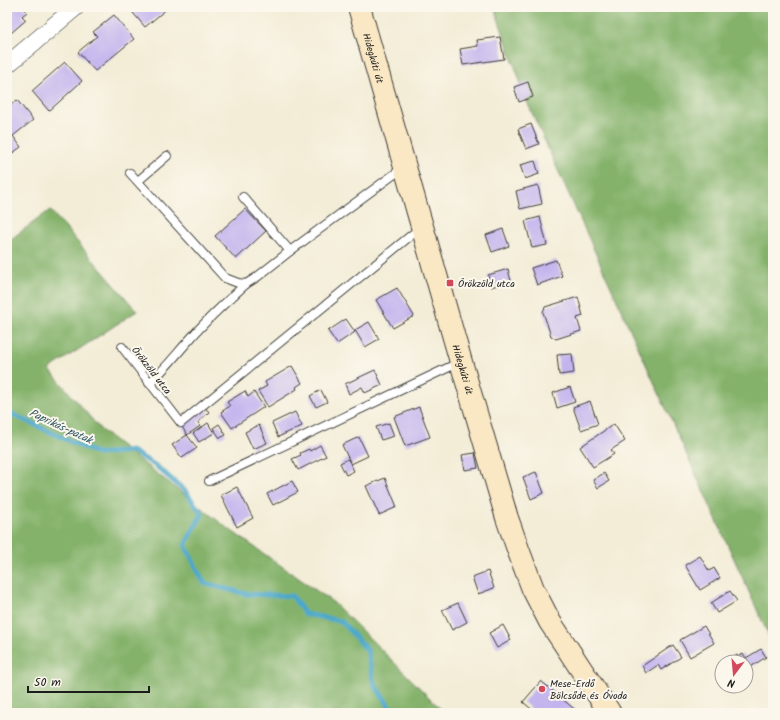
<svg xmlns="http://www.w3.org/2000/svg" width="780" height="720" font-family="Kalam,sans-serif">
<rect width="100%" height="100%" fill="#fbf7ec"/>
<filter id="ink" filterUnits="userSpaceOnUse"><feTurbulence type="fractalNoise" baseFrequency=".025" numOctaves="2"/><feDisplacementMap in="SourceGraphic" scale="8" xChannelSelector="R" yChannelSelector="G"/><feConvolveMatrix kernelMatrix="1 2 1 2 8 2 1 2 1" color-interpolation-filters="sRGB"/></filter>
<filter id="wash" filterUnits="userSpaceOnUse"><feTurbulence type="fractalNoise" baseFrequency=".012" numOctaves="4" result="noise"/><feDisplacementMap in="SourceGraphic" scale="16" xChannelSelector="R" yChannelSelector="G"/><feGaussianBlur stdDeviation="0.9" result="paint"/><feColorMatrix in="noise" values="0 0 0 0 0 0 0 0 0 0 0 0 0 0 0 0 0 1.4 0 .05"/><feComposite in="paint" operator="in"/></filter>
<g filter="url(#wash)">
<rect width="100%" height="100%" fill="#f3edd7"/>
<g fill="#84b26b" stroke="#506744">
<path d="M494,7H773V645L528,104Z"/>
<path d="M50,210L137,311L49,369L101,430L226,527L334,603L445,713H7V242Z"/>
</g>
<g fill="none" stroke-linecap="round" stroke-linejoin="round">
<path stroke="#4ca8ca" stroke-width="5" d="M7,412L98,454L132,451L156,466L185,491L202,514L185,545L204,583L246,594L292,596L305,614L341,621L367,650L374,684L394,713"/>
</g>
<g id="blocks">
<g fill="#c3b4ee">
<path d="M7,7H23L27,12L22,16L26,20L11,33L7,28Z"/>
<path d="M128,7H169L145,27Z"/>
<path d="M114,15L134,39L95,71L78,52L97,36L93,32Z"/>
<path d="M500,37L504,59L463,65L460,49L478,46L477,40Z"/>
<path d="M65,62L82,81L49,111L32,91Z"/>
<path d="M528,82L533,97L519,102L514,87Z"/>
<path d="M17,100L33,120L13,136L21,147L7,157V108Z"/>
<path d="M531,124L539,144L526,149L518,129Z"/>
<path d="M535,161L539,174L525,179L520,165Z"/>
<path d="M538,185L542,204L520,209L516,191Z"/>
<path d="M245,209L266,231L236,259L215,236Z"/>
<path d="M540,217L547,245L532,248L525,221Z"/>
<path d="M503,229L509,246L492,252L486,235Z"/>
<path d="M556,260L562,276L537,285L531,268Z"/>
<path d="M508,269L511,281L491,287L488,275Z"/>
<path d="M397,288L414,316L393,328L376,300Z"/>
<path d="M578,297L583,316L577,318L581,331L556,339L551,336L543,312L545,307Z"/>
<path d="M346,319L355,332L337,344L328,331Z"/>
<path d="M369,322L379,339L365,347L355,330Z"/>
<path d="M572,354L574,373L559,375L557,355Z"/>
<path d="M292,366L302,383L296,387L297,389L268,407L258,391L267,386L265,382Z"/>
<path d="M375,370L382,385L365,393L362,387L349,394L345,384Z"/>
<path d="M570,387L575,402L557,408L553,393Z"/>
<path d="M321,390L327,402L316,407L310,396Z"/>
<path d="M245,391L248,397L254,392L264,407L232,428L221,412L230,406L227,402Z"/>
<path d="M590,401L598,424L581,430L573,407Z"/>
<path d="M204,406L209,412L198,422L200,426L187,435L181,425Z"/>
<path d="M419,407L430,437L405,446L394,417Z"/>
<path d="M295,412L302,426L278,437L272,423Z"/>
<path d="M208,423L214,433L199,442L193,433Z"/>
<path d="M389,423L394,436L381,440L376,427Z"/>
<path d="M219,424L226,435L220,438L213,428Z"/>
<path d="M614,424L625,441L611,450L614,454L593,467L580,447Z"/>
<path d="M259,425L267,443L253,449L245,432Z"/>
<path d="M187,435L197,448L182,458L172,445Z"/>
<path d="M359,437L368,456L351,464L342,445Z"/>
<path d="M320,445L326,456L298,470L292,459L301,455L300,453L309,449L310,451Z"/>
<path d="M475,453L478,468L465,470L462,455Z"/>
<path d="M348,459L354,471L346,475L340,463Z"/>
<path d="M536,472L544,493L531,499L523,477Z"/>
<path d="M604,473L609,481L598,488L593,480Z"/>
<path d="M385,478L397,507L379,515L366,486Z"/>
<path d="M292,481L298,492L273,505L267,494Z"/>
<path d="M237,487L253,518L237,527L221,495Z"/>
<path d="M700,556L709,571L714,568L720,578L700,590L685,565Z"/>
<path d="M488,571L494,588L478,594L472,577Z"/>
<path d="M730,591L737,601L717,613L711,603Z"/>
<path d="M458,603L467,622L452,630L442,610Z"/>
<path d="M503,625L511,640L497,648L489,633Z"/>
<path d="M704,626L714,643L690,657L680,640Z"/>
<path d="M673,645L681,657L661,670L658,665L646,673L642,666Z"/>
<path d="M761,649L766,657L746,670V662H726L737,655L738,657L743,654L746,658Z"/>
<path d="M541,681L579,713H536L523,702Z"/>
</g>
</g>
</g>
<g filter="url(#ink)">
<use href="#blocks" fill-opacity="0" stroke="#3c3b38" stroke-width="1"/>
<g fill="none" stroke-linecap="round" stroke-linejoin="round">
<g stroke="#3c3b38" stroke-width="10">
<g id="service">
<path d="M130,173L225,278L238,283L246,284L257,277L290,251L404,167"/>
<path d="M138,181L167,156"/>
<path d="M243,197L290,251"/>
<path d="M122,347L181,423L420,228"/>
<path d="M149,383C165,370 177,353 191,338C208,318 227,301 246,284"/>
<path d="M209,481L460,362"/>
</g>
</g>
<g stroke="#3c3b38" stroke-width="18">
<path id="minor" d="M7,65L76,7"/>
</g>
<g stroke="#3c3b38" stroke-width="24">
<g id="secondary">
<path id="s1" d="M359,7L461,362L507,518L519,552L533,589L550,622L610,713"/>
</g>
</g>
<use href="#service" stroke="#fff" stroke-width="8"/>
<use href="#minor" stroke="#fff" stroke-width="17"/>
<use href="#secondary" stroke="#fae7c3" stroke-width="22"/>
</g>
</g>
<g fill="#d1495b" stroke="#fbf7ec" stroke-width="1.5">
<rect x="446" y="279" width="8" height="8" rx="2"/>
<circle cx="542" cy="689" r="4"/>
</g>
<g text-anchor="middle" stroke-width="4" stroke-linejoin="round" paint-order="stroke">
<g font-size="10" fill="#1c1c1c" stroke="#fbf7ec">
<text dy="4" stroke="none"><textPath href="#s1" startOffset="53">Hidegkúti út</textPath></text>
<text dy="4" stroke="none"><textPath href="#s1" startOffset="377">Hidegkúti út</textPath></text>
<text transform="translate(152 370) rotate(52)" y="4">Örökzöld utca</text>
</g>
<g font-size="10" fill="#1c1c1c" stroke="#fbf7ec" text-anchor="start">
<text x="458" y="287">Örökzöld utca</text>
<text x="550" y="687">Mese-Erdő<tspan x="550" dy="12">Bölcsőde és Óvoda</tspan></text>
</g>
<g font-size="11" font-style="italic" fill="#325b6a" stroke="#fbf7ec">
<text transform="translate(61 426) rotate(25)" y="4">Paprikás-patak</text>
</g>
</g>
<rect width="780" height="720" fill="none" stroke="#fbf7ec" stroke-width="24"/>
<g transform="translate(734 674) rotate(196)"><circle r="19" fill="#fbf7ec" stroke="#a29f99"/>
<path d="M0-3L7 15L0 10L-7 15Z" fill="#d1495b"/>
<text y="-6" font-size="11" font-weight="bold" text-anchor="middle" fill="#1c1c1c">N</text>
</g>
<path d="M28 686v6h121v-6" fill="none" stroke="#1c1c1c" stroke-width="2"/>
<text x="34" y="686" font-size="12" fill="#1c1c1c" stroke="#fbf7ec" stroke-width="3" paint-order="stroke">50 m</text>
</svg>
